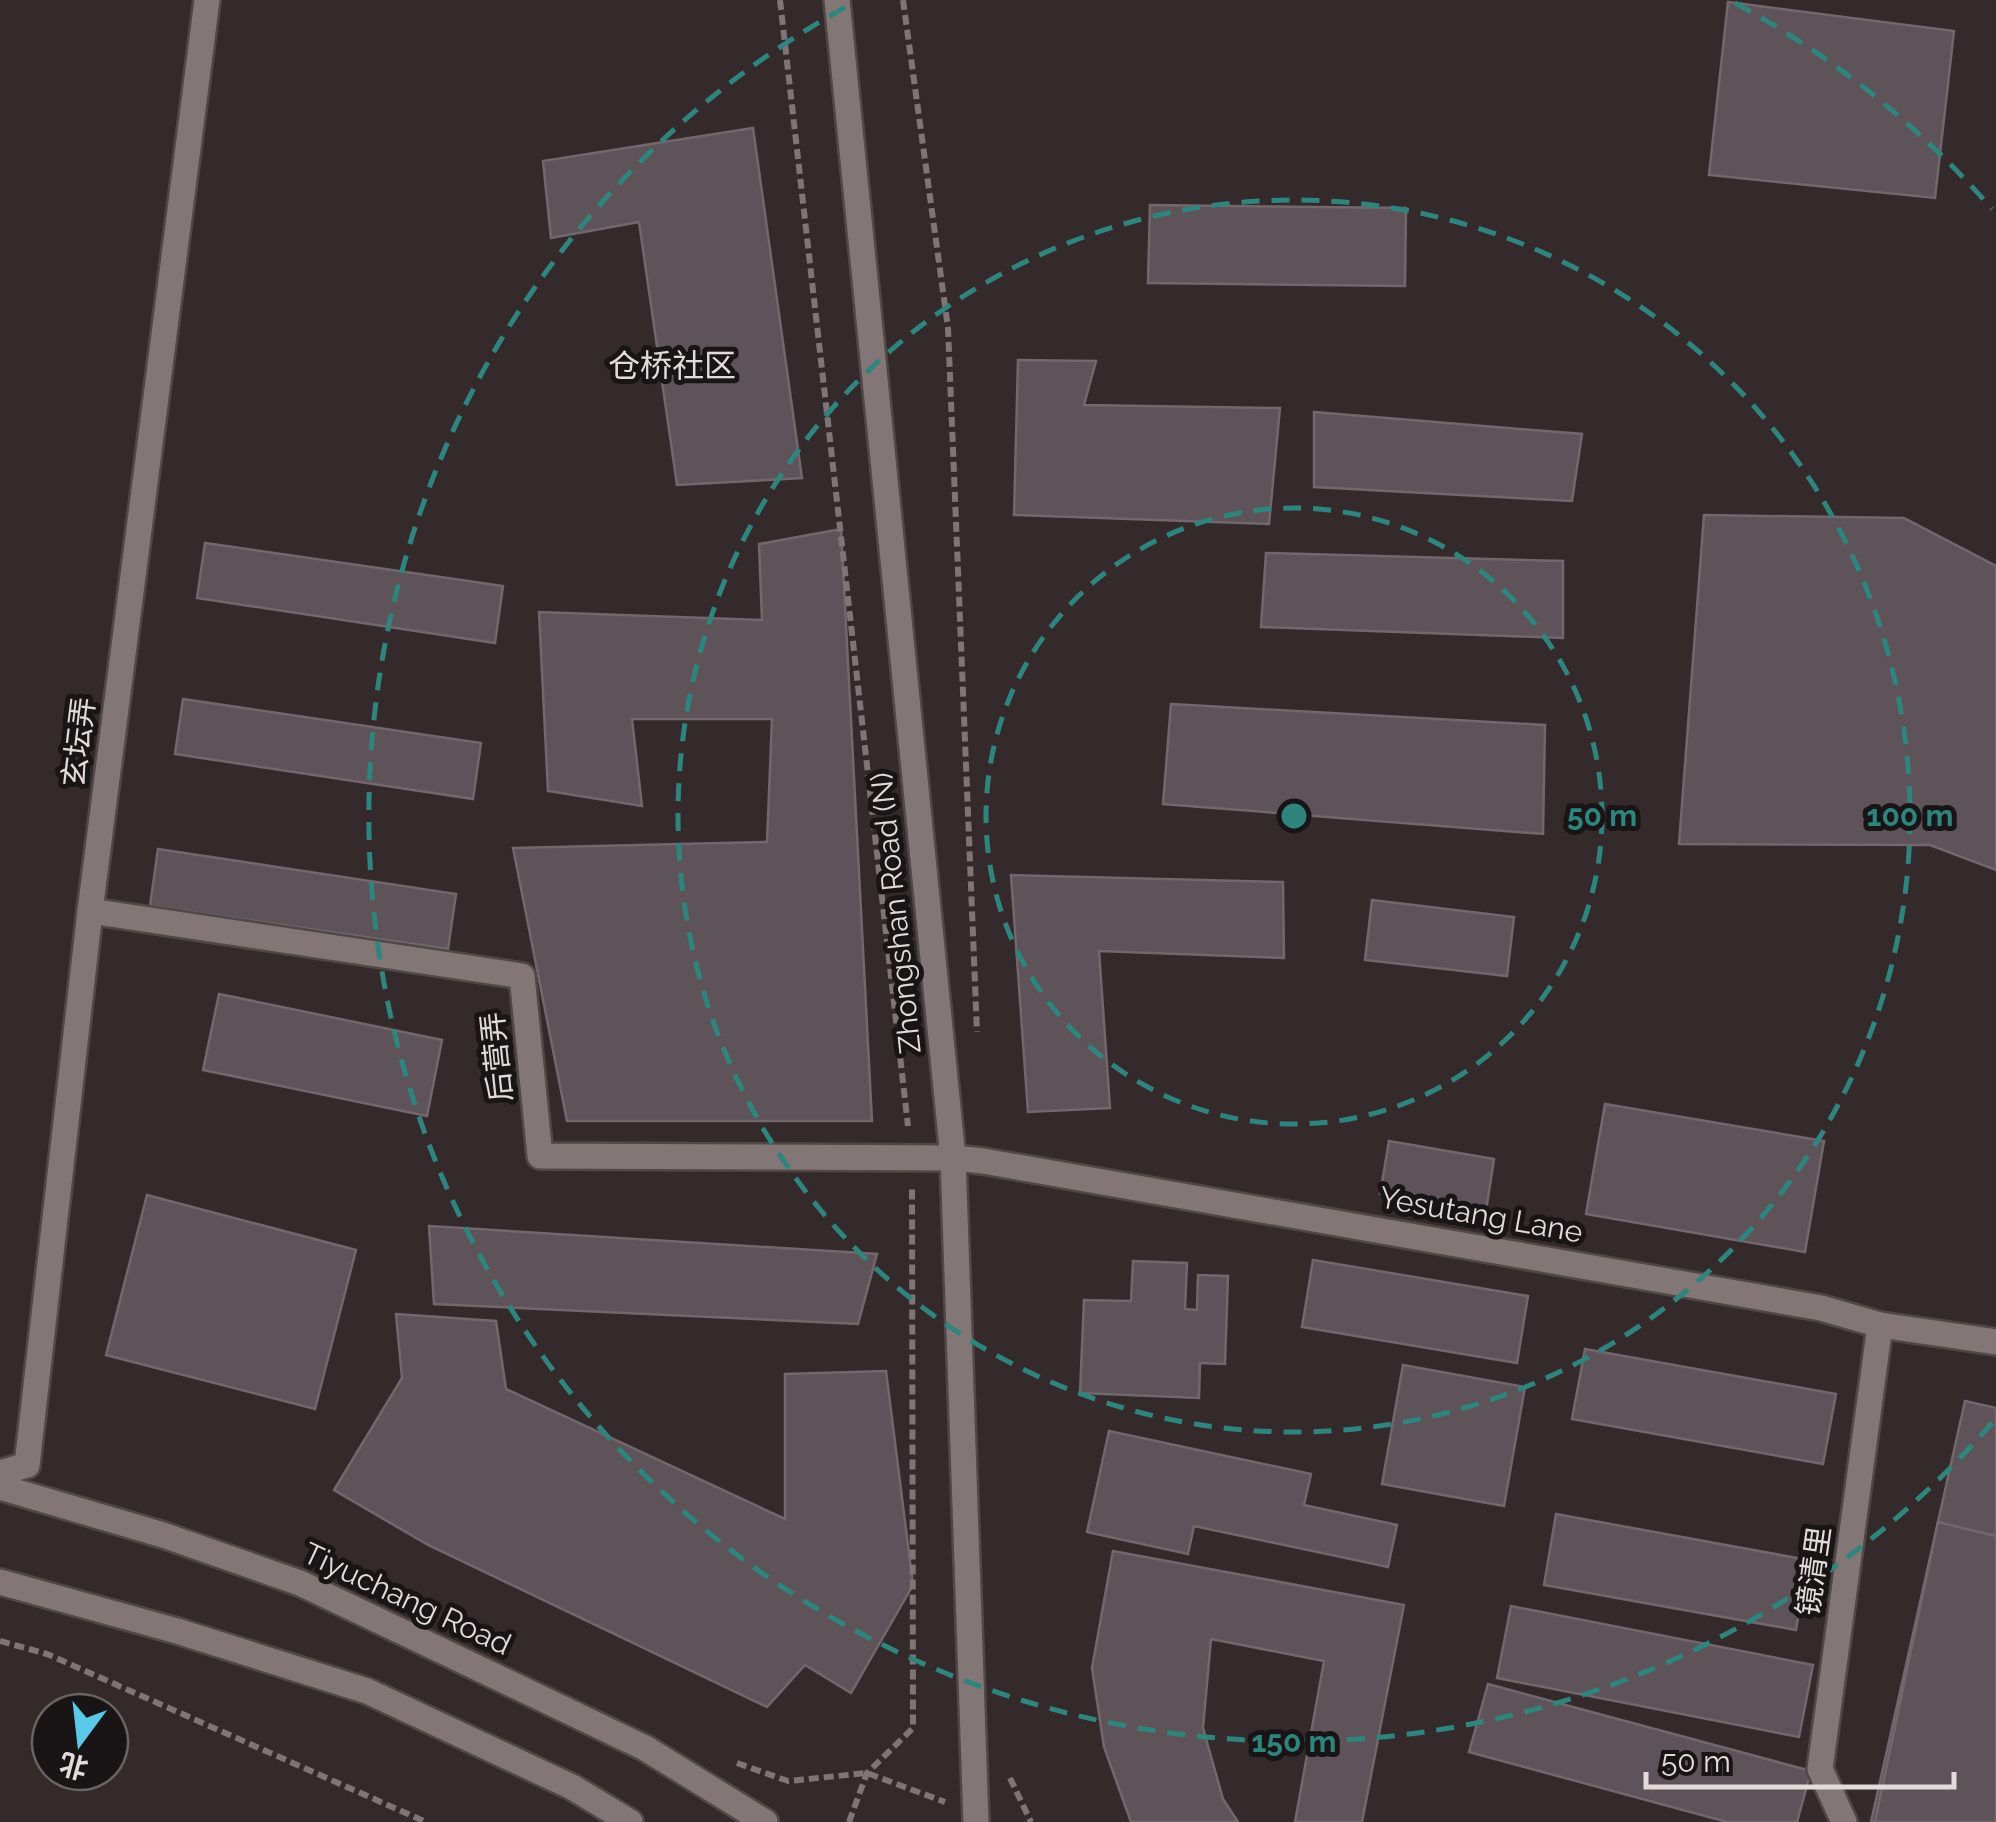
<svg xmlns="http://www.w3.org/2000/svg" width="1996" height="1822" font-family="Raleway,'Noto Sans SC',sans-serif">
<rect width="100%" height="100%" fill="#352a2b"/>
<g fill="#5d5358" stroke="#72676d" stroke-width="2.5">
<path d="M1728,2L1954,31L1935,198L1709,175Z"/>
<path d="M753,128L802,478L677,485L639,222L551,238L543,161Z"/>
<path d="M1150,205L1406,208L1405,286L1148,283Z"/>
<path d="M1018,360L1096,361L1084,405L1280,408L1269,524L1014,515Z"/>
<path d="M1314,412L1582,434L1572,501L1314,487Z"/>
<path d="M1704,515L1904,518L1996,566V870L1930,845L1679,844Z"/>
<path d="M841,529L872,1121H567L513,848L767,842L772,719H632L642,806L548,791L539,612L762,620L759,544Z"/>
<path d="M205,543L503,586L495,643L197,598Z"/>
<path d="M1266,553L1563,561V638L1261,627Z"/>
<path d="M183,699L481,743L473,799L175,754Z"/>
<path d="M1171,704L1545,725L1543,834L1163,804Z"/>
<path d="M158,849L456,894L448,949L150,906Z"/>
<path d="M1011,875L1283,882L1284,958L1099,951L1110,1108L1028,1112Z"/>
<path d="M1372,900L1514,917L1507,976L1365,960Z"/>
<path d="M219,994L442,1040L427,1116L203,1070Z"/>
<path d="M1605,1104L1824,1141L1805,1252L1586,1214Z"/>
<path d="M1389,1141L1494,1159L1486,1211L1380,1194Z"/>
<path d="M147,1195L356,1250L315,1409L106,1355Z"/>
<path d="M429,1226L877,1254L858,1324L434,1304Z"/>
<path d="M1313,1260L1528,1296L1517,1363L1302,1327Z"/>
<path d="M1133,1261L1187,1263L1185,1309L1197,1310L1198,1275L1228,1276L1225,1364L1200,1363L1199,1398L1080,1393L1084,1300L1131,1301Z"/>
<path d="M396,1314L496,1321L506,1389L785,1519V1374L886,1371L913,1585L851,1693L805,1665L767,1707L428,1545L334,1490L402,1378Z"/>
<path d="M1585,1349L1836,1394L1823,1464L1572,1419Z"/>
<path d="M1403,1365L1525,1387L1504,1506L1382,1484Z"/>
<path d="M1965,1401L1996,1408V1822H1871Z"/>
<path d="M1109,1431L1311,1474L1304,1505L1397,1525L1388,1567L1194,1526L1188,1554L1087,1532Z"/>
<path d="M1556,1514L1808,1560L1796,1630L1544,1585Z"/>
<path d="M1938,1522L1996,1536V1822H1875Z"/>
<path d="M1113,1551L1404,1605L1362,1822H1295L1324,1661L1211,1639L1203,1728L1223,1799L1238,1822H1131L1104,1747L1092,1668Z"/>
<path d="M1511,1606L1813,1665L1799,1737L1497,1678Z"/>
<path d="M1488,1684L1811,1771L1797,1822H1727L1469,1752Z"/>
</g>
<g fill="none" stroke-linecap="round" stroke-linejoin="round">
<g stroke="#504747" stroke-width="30">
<g id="lane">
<path d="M90,911L522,976L540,1156L953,1158"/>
<path d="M0,1473L27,1465L90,911L207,0"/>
</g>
</g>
<g stroke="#504747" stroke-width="30">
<g id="street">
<path d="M953,1158L983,1161L1821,1308L1880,1325L1996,1342"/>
<path d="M1844,1822L1820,1769L1880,1325"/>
</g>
</g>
<g stroke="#504747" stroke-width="30">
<g id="secondary">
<path d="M837,0L953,1158L976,1822"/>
<path d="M0,1487L163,1535L300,1583L645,1748L765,1822"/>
<path d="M0,1582L177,1631L367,1691L572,1787L630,1822"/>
</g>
</g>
<g stroke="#7f7576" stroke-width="6" stroke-dasharray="10 5" stroke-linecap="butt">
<path d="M780,0L908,1126"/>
<path d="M903,0L948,328L977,1032"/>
<path d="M0,1641L47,1654L426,1822"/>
<path d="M737,1763L788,1781L867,1773L945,1802"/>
<path d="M1010,1778L1031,1822"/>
<path d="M849,1822L867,1773L913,1728L912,1189"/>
</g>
<use href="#lane" stroke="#837676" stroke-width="25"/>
<use href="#street" stroke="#837676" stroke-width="25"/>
<use href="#secondary" stroke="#837676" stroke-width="25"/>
</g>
<g fill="none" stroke="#2f857e" stroke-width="5" stroke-dasharray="18 12">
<circle cx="1294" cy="816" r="308"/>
<circle cx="1294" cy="816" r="616"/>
<path d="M1992 1423A925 925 0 1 1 853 3M1735 3A925 925 0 0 1 1992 209"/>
</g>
<g text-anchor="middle" stroke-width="10" stroke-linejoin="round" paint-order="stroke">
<g font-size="30" fill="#e2dbdb" stroke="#191415">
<text transform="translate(79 742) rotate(-83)" y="10">玄坛弄</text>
<text transform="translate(896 913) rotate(-96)" y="10">Zhongshan Road (N)</text>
<text transform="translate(497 1057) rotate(-96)" y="10">后营弄</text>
<text transform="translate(1481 1215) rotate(10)" y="10">Yesutang Lane</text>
<text transform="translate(1814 1571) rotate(-82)" y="10">镜清里</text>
<text transform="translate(407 1599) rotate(25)" y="10">Tiyuchang Road</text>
</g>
<g font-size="32" fill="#e2dbdb" stroke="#191415">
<text x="672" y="377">仓桥社区</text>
</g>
</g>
<circle cx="1294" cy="816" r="15" fill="#2f857e" stroke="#191415" stroke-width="5"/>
<g font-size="30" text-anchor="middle" font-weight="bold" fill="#2f857e" stroke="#191415" stroke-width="10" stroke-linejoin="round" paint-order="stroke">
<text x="1602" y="826">50 m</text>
<text x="1910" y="826">100 m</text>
<text x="1294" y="1752">150 m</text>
</g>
<g transform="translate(80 1742) rotate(195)"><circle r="48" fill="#191415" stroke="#696464" stroke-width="2.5"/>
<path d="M0-8L18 38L0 25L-18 38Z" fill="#5bc8e7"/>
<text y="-15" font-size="28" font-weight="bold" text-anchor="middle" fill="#e2dbdb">北</text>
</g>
<path d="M1646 1772v15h308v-15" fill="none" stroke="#e2dbdb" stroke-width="5"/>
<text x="1661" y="1772" font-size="30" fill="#e2dbdb" stroke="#191415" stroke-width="8" paint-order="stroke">50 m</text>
</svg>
